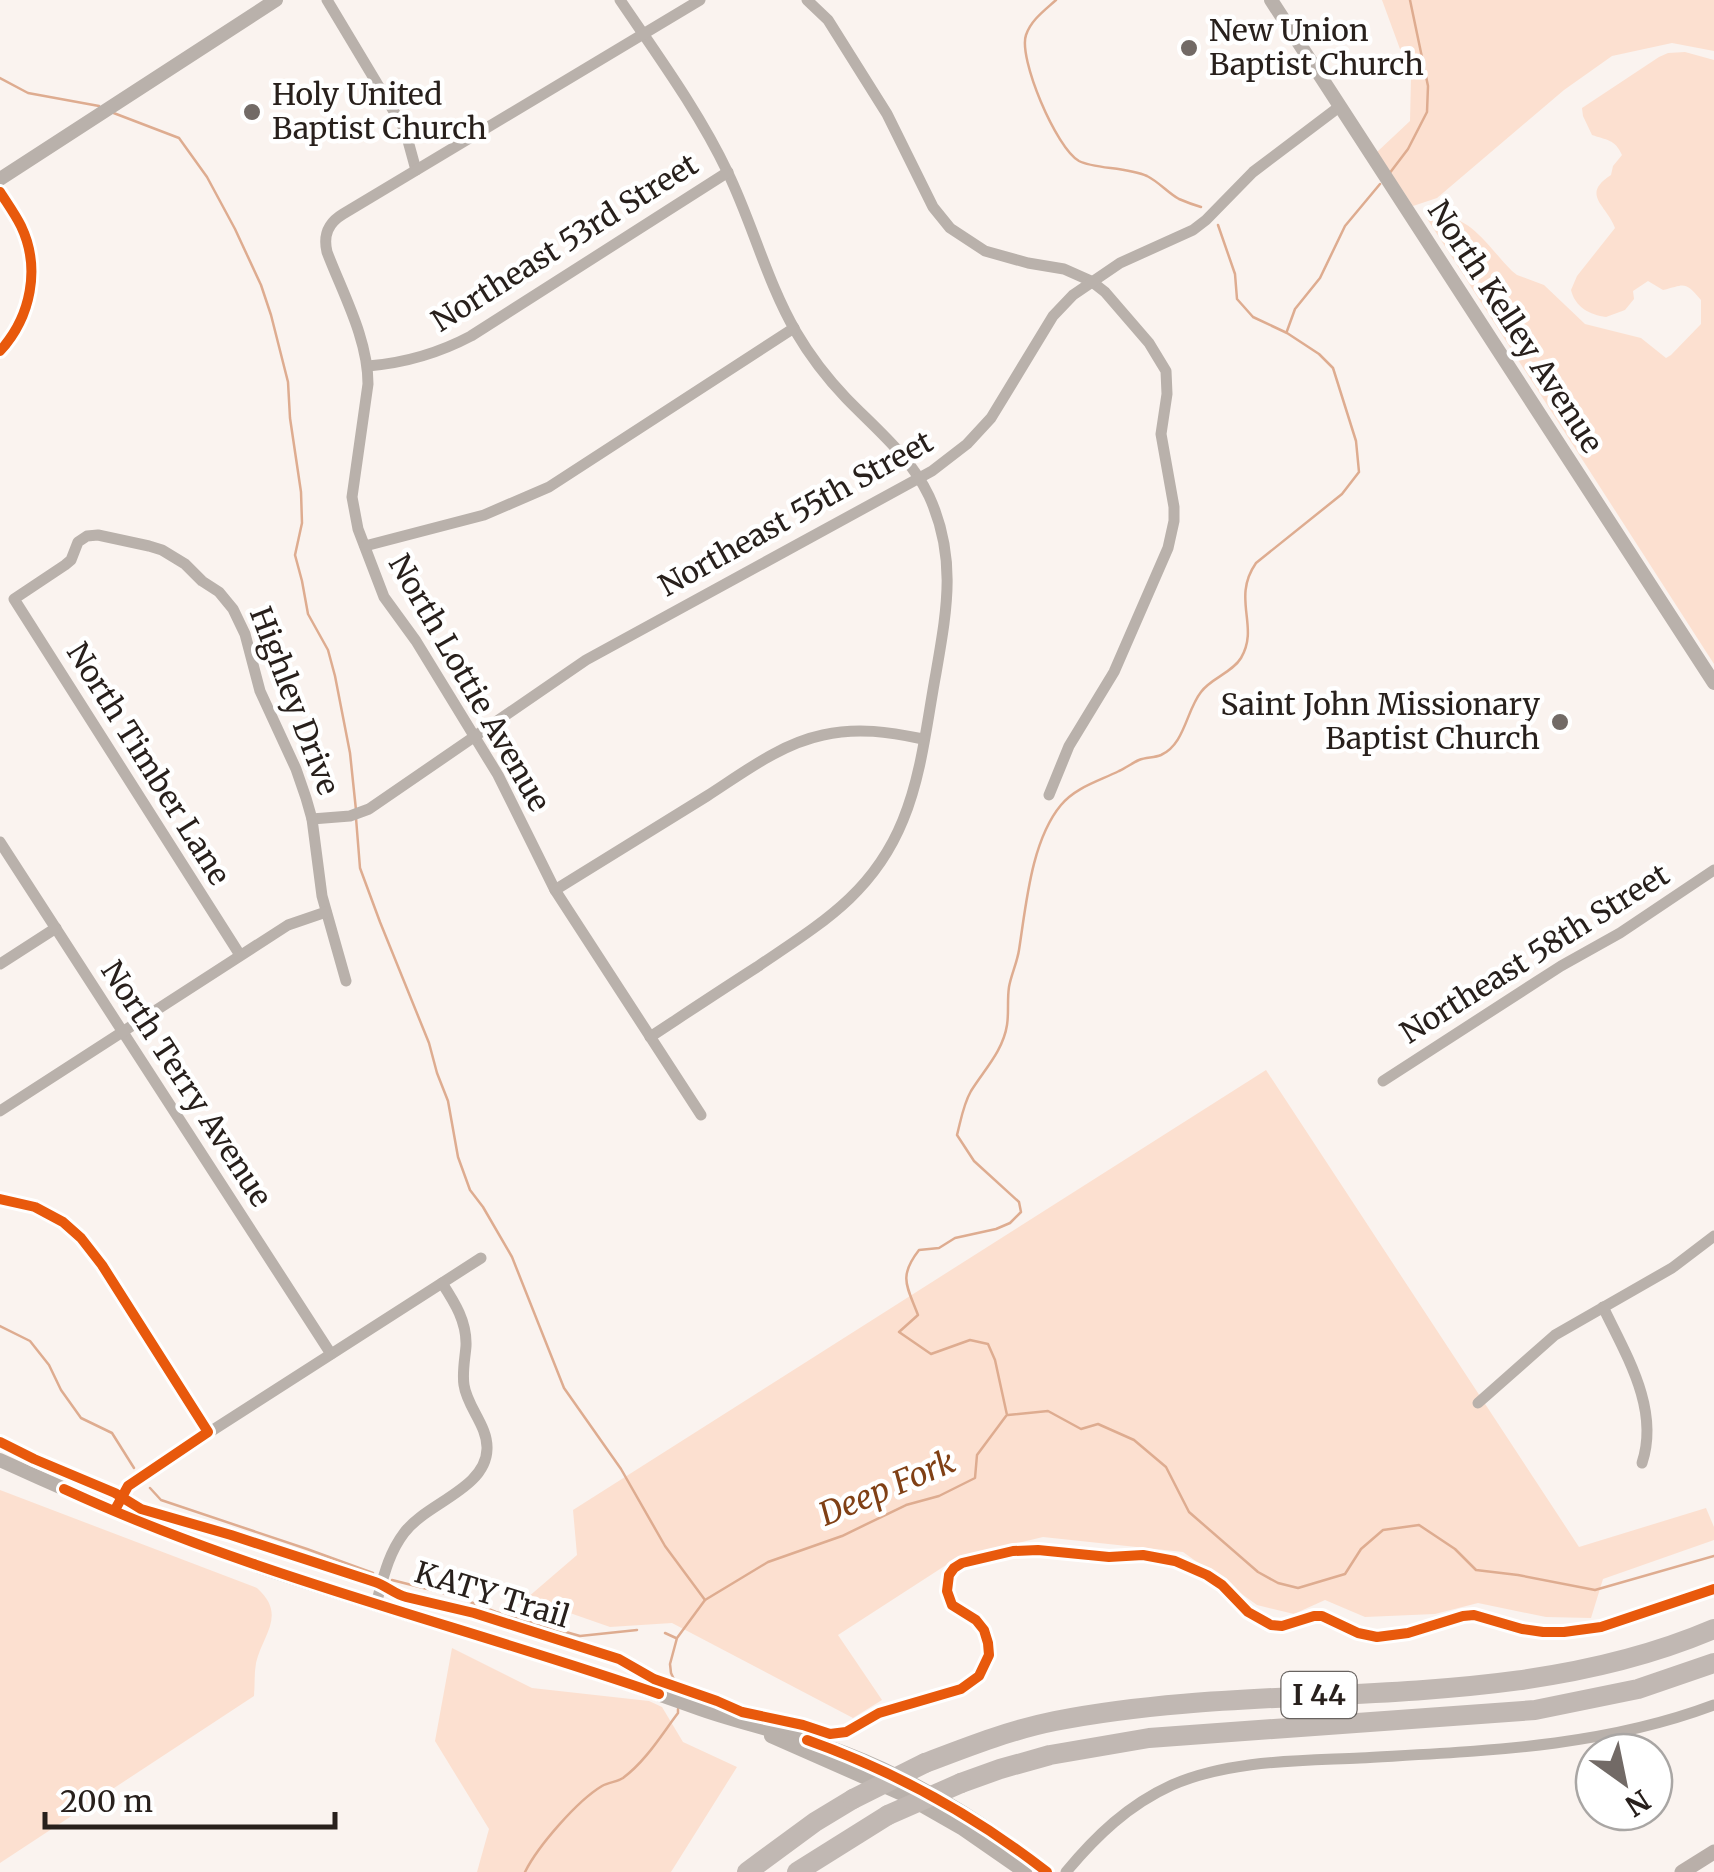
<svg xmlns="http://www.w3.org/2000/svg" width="1714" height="1872" font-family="Merriweather,serif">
<rect width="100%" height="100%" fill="#faf3ef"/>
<g fill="#fce0d0">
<path d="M1382,0H1714V51L1672,43L1612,56L1564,90L1437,198L1413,206L1377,152L1410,121L1411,79Z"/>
<path d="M1685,52L1714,60V664L1426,217C1468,209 1486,245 1512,271L1517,275L1544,285L1585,324L1641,338L1666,358L1671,355L1701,324V300C1684,280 1685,285 1663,290L1648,281L1633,291L1634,299L1625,310L1606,317C1590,315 1575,307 1571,290L1577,276L1615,228C1607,205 1580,195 1611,175L1613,166L1622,155C1615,139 1606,140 1592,135L1583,116L1582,108L1659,57L1668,53Z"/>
<path d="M1266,1070L1579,1547L1706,1508L1714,1527V1540L1603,1579L1591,1618L1546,1617L1478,1603L1435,1614L1365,1617L1325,1600L1294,1614L1257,1605L1183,1552L1043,1537L957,1558L838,1635L882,1700L853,1718L672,1623L610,1627L527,1598L577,1555L573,1510Z"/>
<path d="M0,1490L257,1588C287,1615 263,1634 256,1663C254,1674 255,1685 254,1696L0,1863Z"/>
<path d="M452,1648L532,1688L649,1701L662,1707L683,1742L737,1767L671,1872H477L489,1829L435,1741Z"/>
</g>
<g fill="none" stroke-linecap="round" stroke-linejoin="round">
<g stroke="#deac90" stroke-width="2.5">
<path d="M1056,0C1045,10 1031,20 1026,35C1018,58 1056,148 1079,161C1094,169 1127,167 1147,176C1159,182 1168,193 1179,199C1186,202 1194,205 1201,207"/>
<path d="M0,78L28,93L99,106"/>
<path d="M111,112L179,138L207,177L235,229L261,285L271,315L288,382L290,418L301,492L302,523L295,555L302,581L308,614L328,650L335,676L350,753L356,810"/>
<path d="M1389,174L1408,149L1427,112L1428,86L1410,0"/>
<path d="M1287,331L1295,309L1320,278L1345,226L1380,184"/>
<path d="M356,818L360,868L380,922L429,1043L437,1073L448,1101L458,1157L470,1190L483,1207L512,1257L564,1388L621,1469L665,1546L705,1600"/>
<path d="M0,1326L30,1341L49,1365L61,1390L81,1418L112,1433L134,1468"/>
<path d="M1007,1415L995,1360L988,1344L970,1340L931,1354L899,1332L918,1315C907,1286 898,1277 919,1250L939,1248L955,1238L996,1229L1010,1223L1021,1212L1019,1202L974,1161L957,1135C961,1120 963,1105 971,1091C984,1070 1003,1051 1007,1025C1009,1013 1007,1000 1009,987C1011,975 1017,963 1019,950C1026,906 1031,841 1061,805C1076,787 1099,781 1119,771C1126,768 1132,763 1139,760C1146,757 1154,758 1161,755C1185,744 1186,711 1201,692C1211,678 1232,673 1241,658C1260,626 1231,599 1256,563L1342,494L1359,472L1356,441L1333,368L1319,354L1287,333L1253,317L1237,299L1235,274L1218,225"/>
<path d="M1008,1415L1048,1411L1081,1429L1098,1424L1134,1440L1166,1467L1189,1512L1258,1572L1278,1583L1298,1588L1345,1574L1361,1549L1383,1530L1419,1525L1455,1549L1476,1570L1518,1575L1595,1590L1714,1556"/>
<path d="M150,1488L161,1500L307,1549L373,1573"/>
<path d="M392,1580L455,1596L496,1612L580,1636L637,1630"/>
<path d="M665,1633L676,1638"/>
<path d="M678,1696L677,1686L671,1673L670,1664L677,1638L705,1600L768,1562L842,1536L906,1505L939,1496L975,1478L977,1455L1006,1416"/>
<path d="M525,1872C538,1846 577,1801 602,1786C609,1782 617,1782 623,1778C646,1761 662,1734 678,1713V1709"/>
</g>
<g stroke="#b9b1ab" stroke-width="11">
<path d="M327,0L405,130L416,170"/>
<path d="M620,0C658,56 699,112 728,173C753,225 767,282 796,332C810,356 827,378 846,398C876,429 910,456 929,496C957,557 947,609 936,673C927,721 922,774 903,820C873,894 820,924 757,967C721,990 685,1014 650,1037"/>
<path d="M700,0L343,214C328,223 323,235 327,252C343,294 368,339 368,384L352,497L358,529L384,597L416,641L498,775L555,890L701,1115"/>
<path d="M807,0L828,20L887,114L933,207L950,228L985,251L1028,263L1064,269L1091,281L1105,292L1149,343L1166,371L1167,394L1161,434L1174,507V521L1168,548L1114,672L1069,746L1049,795"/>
<path d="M0,192C7,203 15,214 21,226C41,268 31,317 0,351"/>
<path d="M368,366C405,363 439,353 471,336L728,172"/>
<path d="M365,546L484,515L549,487L794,328"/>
<path d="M312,819L350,816L369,809L586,660L932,471L967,444L991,418L1053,316L1073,295L1120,263L1193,230L1206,220L1253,172L1339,107"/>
<path d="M0,842L331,1354"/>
<path d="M555,890C606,859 656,827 707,796C743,773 780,744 823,735C858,727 889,732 923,739"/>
<path d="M240,955L14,599L65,565L71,560L78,542L87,536L98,535L149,546L162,550L185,564L202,581L219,592L233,609L245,634L260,691L296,769L306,798L312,819L322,896L346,981"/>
<path d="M0,964L56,928"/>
<path d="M1383,1081L1561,966L1620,933L1714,870"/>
<path d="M0,1111L288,925L326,912"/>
<path d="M0,1199L35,1207L63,1222L81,1238L102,1265L208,1432"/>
<path d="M1603,1307C1626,1355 1660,1409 1642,1463"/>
<path d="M1478,1403L1555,1335L1672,1268L1714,1236"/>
<path d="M114,1512L123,1492L135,1480L481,1258"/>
<path d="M376,1604C383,1579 388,1554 404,1533C426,1503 486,1489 487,1449C488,1426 467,1407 464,1385C462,1372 465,1359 466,1346C467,1322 455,1303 442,1283"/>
<path d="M1066,1872C1096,1836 1128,1805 1172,1785C1230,1760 1297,1761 1360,1758C1480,1751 1600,1748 1714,1705"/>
</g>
<g stroke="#b9b1ab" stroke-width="14">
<path d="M1271,0L1714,683"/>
<path d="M0,179L276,0"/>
<path d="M0,1460C92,1502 185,1542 281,1574C421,1620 562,1659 700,1709C748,1726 798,1735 845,1753C918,1781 986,1824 1047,1872"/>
<path d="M771,1736L900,1793L963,1829L1025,1872"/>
</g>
<path stroke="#b9afa9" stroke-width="15" d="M1682,1872L1714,1852"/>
<g stroke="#c1b8b3" stroke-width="20">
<path d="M925,1763C967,1747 1010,1730 1055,1721C1273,1678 1506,1718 1714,1629"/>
<path d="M961,1783L1000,1769L1050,1755L1149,1738L1535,1710L1638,1689L1714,1663"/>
<path d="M747,1872L815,1822L853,1799"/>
<path d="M797,1872L888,1815"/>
</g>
<g stroke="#c1b8b3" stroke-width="20">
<path d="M853,1799L925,1763"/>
<path d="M888,1815L961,1783"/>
</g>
<g stroke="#fff" stroke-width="16">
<g id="cycleway">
<path d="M0,192C7,203 15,214 21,226C41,268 31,317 0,351"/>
<path d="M0,1199L35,1207L63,1222L81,1238L102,1265L208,1432L128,1486L116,1508"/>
<path d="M0,1442L34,1459L115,1493L141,1509L231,1535L375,1582C387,1586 394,1594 406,1597L474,1613L619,1659L654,1679L717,1701L742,1712L803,1725L830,1734L846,1732L879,1713L961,1689L979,1676L989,1655L988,1643L984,1630L976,1620L952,1605L947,1591L949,1575L954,1568L962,1563L1013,1551L1038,1550L1109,1557L1143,1555L1175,1561L1207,1575L1222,1585L1248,1612L1271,1625L1282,1626L1314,1616H1322L1358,1633L1377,1637L1408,1633L1463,1616L1474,1615L1522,1629L1543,1632H1564L1601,1627L1714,1589"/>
<path d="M64,1489C255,1577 461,1625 659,1694"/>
<path d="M807,1740C894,1771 974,1815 1047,1872"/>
</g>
</g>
<use href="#cycleway" stroke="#e8590c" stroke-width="10"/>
</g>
<g fill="#726a66" stroke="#fff" stroke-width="4">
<circle cx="1189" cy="48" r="10"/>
<circle cx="252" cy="112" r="10"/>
<circle cx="1560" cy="722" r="10"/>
</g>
<g text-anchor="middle" stroke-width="9" stroke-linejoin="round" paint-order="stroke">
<rect fill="#fff" stroke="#686360" stroke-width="2.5" x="1281.5" y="1672" width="75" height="46" rx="8"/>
<g font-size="28" font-weight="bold" fill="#28201c">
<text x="1319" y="1705">I 44</text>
</g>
<g font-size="30" fill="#28201c" stroke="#fff" text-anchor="start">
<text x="1209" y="41">New Union<tspan x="1209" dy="34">Baptist Church</tspan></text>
<text x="272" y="105">Holy United<tspan x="272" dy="34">Baptist Church</tspan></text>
<text x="1540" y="715" text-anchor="end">Saint John Missionary<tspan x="1540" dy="34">Baptist Church</tspan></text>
</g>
<g font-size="30" fill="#28201c" stroke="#fff">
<text transform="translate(565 243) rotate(-32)" y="10">Northeast 53rd Street</text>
<text transform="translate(1515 327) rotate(57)" y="10">North Kelley Avenue</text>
<text transform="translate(796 514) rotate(-29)" y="10">Northeast 55th Street</text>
<text transform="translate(469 683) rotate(60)" y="10">North Lottie Avenue</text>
<text transform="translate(294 701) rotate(69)" y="10">Highley Drive</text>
<text transform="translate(148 764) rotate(58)" y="10">North Timber Lane</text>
<text transform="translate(1535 954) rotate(-32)" y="10">Northeast 58th Street</text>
<text transform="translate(186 1084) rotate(57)" y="10">North Terry Avenue</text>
<text transform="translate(492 1595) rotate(17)" y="10">KATY Trail</text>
</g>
<g font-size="32" font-style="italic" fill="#804015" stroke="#fff">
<text transform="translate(887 1488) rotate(-23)" y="11">Deep Fork</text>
</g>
</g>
<g transform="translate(1624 1782) rotate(147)"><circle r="48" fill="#ffffff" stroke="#a9a6a4" stroke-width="2.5"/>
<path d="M0-8L18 38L0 25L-18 38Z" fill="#726a66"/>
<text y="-15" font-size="28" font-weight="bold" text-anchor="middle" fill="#28201c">N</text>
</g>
<path d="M45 1812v15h290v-15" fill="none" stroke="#28201c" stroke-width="5"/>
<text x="60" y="1812" font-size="30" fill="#28201c" stroke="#ffffff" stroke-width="8" paint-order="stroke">200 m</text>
</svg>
